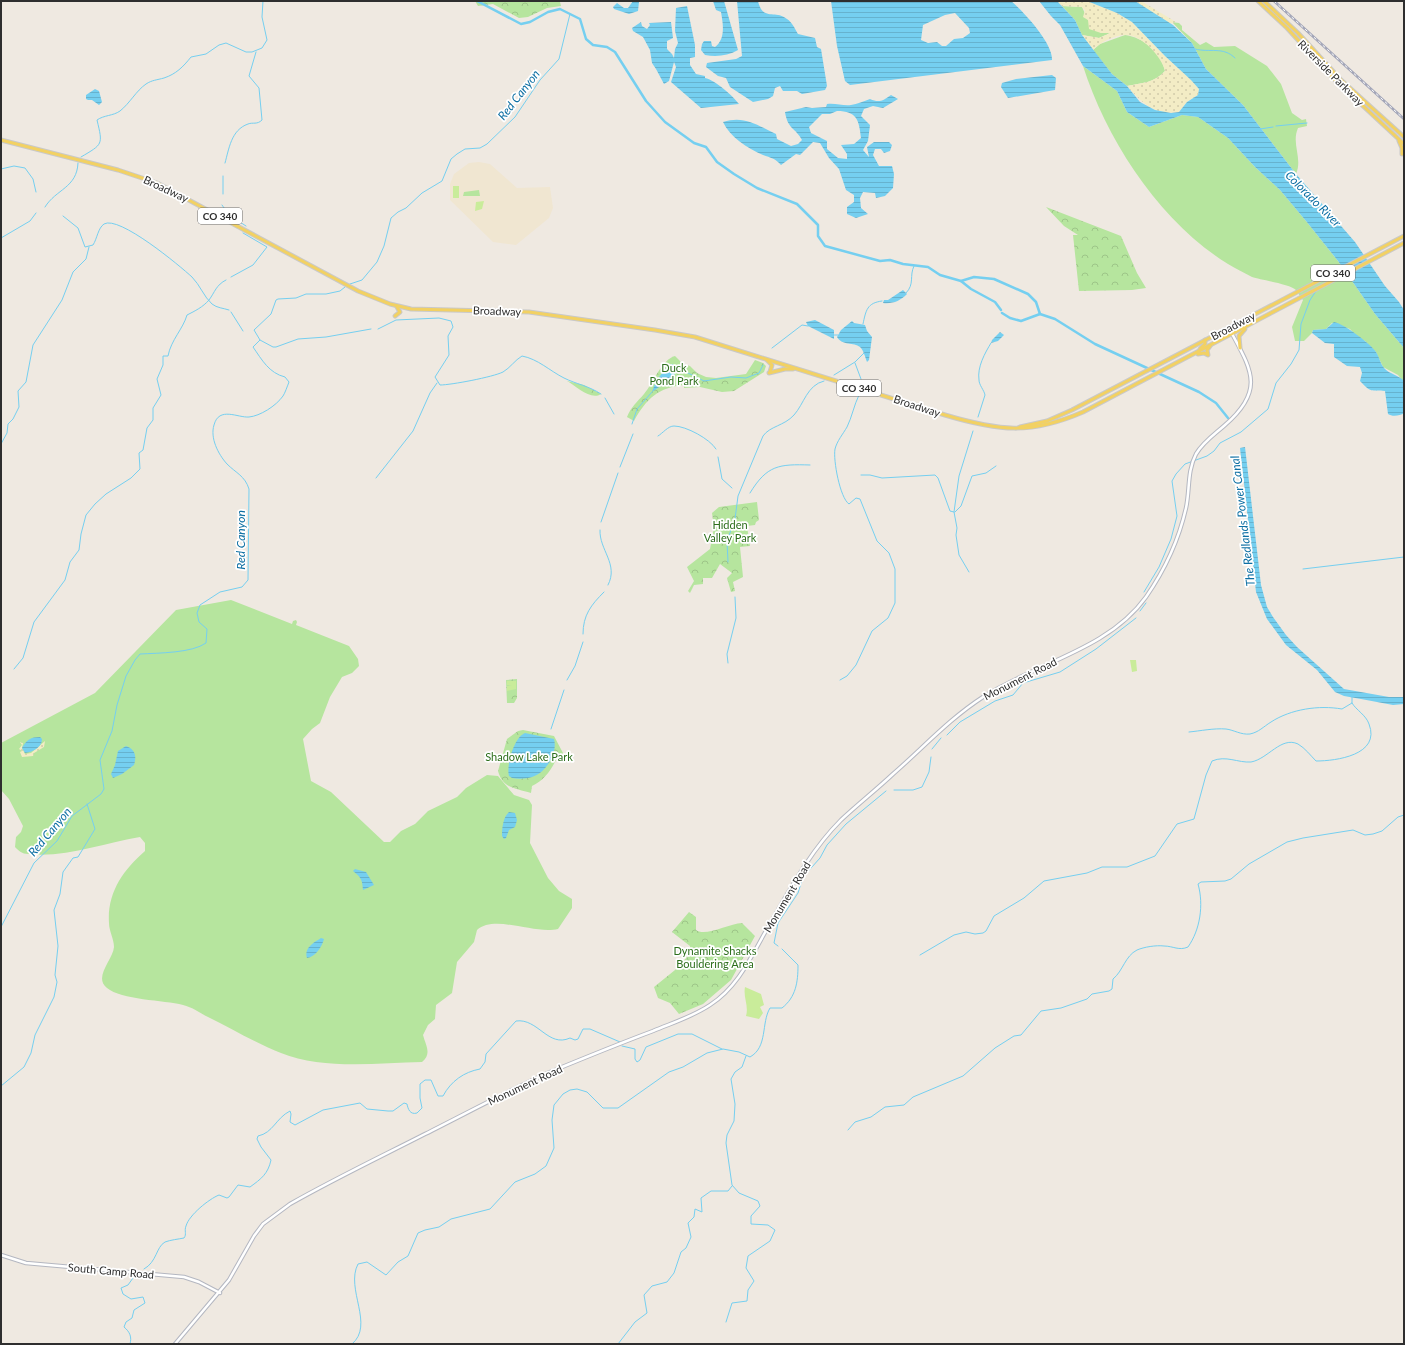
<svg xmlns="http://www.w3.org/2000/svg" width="1405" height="1345" font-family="Lato,sans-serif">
<defs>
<pattern id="sand-dots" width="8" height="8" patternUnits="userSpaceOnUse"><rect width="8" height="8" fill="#f3ecc5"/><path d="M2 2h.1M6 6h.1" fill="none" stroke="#d1cbaa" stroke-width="1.8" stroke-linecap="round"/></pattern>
<pattern id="park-crowns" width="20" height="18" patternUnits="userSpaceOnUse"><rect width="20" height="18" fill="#b6e59e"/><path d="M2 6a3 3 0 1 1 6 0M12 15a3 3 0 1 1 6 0" fill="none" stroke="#9dc588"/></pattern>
<pattern id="water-rules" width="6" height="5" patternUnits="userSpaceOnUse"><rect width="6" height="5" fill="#75cff0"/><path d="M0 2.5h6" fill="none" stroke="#66b2ce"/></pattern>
</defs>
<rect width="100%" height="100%" fill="#efe9e1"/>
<path fill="#f0e6d1" d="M479,162L490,164L517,188L550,187L553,208L549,218L516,245L493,242L450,200V184L454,174L469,163Z"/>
<g fill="#b6e59e">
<path d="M1062,6L1082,7L1088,20L1101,33H1110L1099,38L1082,35L1075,20Z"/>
<path d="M1172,22L1179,23L1182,26V30L1200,45L1206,42L1214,47L1235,46L1267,66L1281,84L1292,113L1302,120L1306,119L1307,126L1298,128C1291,144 1303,158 1296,174L1243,105L1206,69L1192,43Z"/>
<path d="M1125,35C1143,37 1162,53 1165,71C1154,83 1142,83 1127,86L1112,74L1093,50L1100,44Z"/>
<path d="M1083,66L1117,91L1127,112L1149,127L1182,115L1198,117L1228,138L1255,167L1280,190L1306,221L1338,261L1375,314L1404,348V382L1398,375L1383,367L1376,352L1365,341L1357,337L1350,329L1332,323L1326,329L1313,330L1312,333L1304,341H1295L1292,327L1303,300C1300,297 1298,292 1296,290C1290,284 1261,280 1252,277C1244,273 1235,268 1228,264C1160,222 1107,141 1083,66Z"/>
<path d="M479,190L480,196H463L464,192Z"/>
<path d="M231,600L292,624L293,621L296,620L297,622L296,625L349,646L358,659L359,666L352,673L342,677L330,697L320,723L312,729L303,739L311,781L331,792L384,842H390L401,831L415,824L428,811L457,797L466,788L487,775L498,776L514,795L529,800L532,805L530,843L548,878L559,891L572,899V908L558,929C535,935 495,914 477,930L474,942L457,962L452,993L436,1005L435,1019L428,1025L423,1035C426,1046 432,1054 422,1062C377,1063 322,1070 281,1053C256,1043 232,1029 208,1017C200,1013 192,1007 183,1005C164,1000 121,1000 107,988C93,977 113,960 114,947C114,939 109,931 109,923C107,893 123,870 145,851V843L140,837C104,843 65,858 28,854C22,854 19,851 15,847L16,837L21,832L23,826L9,799L1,790V743L95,693L176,610Z"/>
</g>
<g fill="url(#sand-dots)">
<path d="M1057,1H1087L1117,13L1132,22L1165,56L1191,80L1199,89L1198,95L1187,102L1179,112C1155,116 1142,103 1127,86C1142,83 1154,83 1165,71C1162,57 1142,35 1126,35C1114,35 1101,42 1093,50L1082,35L1099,38L1110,33H1101L1089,29L1088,20L1083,17L1085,10L1082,7L1062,6Z"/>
<path d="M1135,1H1141L1176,22L1169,24Z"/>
<path d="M45,741L44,747L34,753L33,756L22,757L20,752L22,751L19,749L22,745L20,742L23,743L22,748L25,754L31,753Z"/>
</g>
<g fill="url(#park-crowns)">
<path d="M475,1H570L560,2L561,6L547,8L528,17L519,18L493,4L478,6Z"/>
<path d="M1046,207L1121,236L1137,273L1146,288L1132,290L1079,291L1073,235H1078L1064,226Z"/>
<path d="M675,356L683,364L690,366L697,373L706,377L716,378L746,374L755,360L763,363L766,366L764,372L734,391L722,392L700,387L684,388V385C659,387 646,399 634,421L627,417C631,407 637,402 644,394C652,385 662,359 675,356Z"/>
<path d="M567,381L584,385L601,394C591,401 576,386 567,381Z"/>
<path d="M757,502L759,520L756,522L755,525L747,526L750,546L740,547L743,577L733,582L735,591L731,592L727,578L732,573L720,564L712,578H703V584L694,585L690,593L688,591L694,581L687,567L710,549L714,527L712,513L719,507Z"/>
<path d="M517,679V698L514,703H507L506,680Z"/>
<path d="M523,730L554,736L563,753L560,761L556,760C550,772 543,781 532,786L531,793C516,788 503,789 498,771L507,739L518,731Z"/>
<path d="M689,912L696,917V930C705,937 728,924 742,923L755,936L731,980L703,1004L679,1014L670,1003L658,998L654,987L675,970L690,954V946L672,932Z"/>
</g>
<g fill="#c9ec9a">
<rect x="453" y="186" width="6" height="12"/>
<path d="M484,201L482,209L475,211L476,202Z"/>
<path d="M1130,660H1136L1137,671L1132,672Z"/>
<path d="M507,681H516V689L507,691V686L512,685H507Z"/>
<path d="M745,987L761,994L764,1005L760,1007L763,1013L759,1019L746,1016C749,1006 743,997 745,987Z"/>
</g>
<g fill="url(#water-rules)" fill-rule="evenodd">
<path d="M633,1L639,2L638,11L629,14L614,9L613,7L617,3L624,8H628Z"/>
<path d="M713,1H724L738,50C728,56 716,57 705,55L701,50L702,44L704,41H711L712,46L715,47C726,39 723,24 721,12L716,10Z"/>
<path d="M737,1H758C763,22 775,9 787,19C792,22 795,29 798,34L815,38L817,47L821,49L827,86L825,90L802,94L797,91H783L780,86L775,88L773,96L768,99L753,102L730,87L726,78L718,76L706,67L707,63L736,59L742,56Z"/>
<path d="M831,1H1011C1023,11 1053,43 1052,60L850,85L845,81L837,46ZM955,13L969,28L970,33L963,38L954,39L946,46H942L937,42L928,43L921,40L923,25L945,15Z"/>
<path d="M1039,1H1057L1075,20L1082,35L1112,74L1127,86L1140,102L1155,110L1171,113L1179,112L1187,102L1198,95L1199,89L1191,80L1165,56L1132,22L1117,13L1087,1H1135L1173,25L1192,43L1206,69L1243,105L1296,174L1355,242L1385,286L1399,302L1404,310V348L1375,314L1338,261L1306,221L1280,190L1255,167L1228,138L1198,117L1182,115L1149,127L1127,112L1117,91L1083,66L1060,25L1051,16Z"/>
<path d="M687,6L695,45V57L690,58V65L696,74L705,76V78C715,80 733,96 739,104L701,108L671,82L676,67L674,62L669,81L664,84L656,69L652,63L650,50L643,37L633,31L632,28L641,22L642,26L647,29L650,25L649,23L671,22L673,38L667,41V49L672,54L674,58L675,49L678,43L675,31L676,8Z"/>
<path d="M1052,75L1056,78L1055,90L1008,98L1001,87L1002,83L1016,79Z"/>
<path d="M95,89L99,91L102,102L99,105L92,100H88L86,99V95Z"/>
<path d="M891,95L898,99L883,108L873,106L864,109L861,116L870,125L868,141L863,150L869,157L867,147L874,142H889L892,145L890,151L884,153L881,149H875L873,155L879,166H892L894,174L893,188L885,196L876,198L875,193L863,192L860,198L861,208L868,214L856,218L847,214V207L854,202V195L846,190L839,169L829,158L820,143L813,142L800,155L796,154L781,165C775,158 771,158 763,155C747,148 730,137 723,122C744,115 757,125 776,134L777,139L791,146L798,144L802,140C795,127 788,130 785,112L806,107L812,108L826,107L827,104C836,103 843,106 851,105C857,104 864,101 870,99C879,103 883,101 891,95ZM837,111C857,111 859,120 861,138L854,144L841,145L847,154V159L838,158L827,149V141L811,133L809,127L822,114H830Z"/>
<path d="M903,290L907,294C900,301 893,304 883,303L884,300H888Z"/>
<path d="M815,320L834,330V339L808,326L806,322Z"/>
<path d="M852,321L854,323L865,325L867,331L872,337L869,360L867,362C865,357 864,351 860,347C854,342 842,346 837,337L841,330Z"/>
<path d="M1334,322C1343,323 1371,344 1376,352C1380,358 1380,364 1385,369C1390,374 1398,375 1403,380L1404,413C1400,416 1392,417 1388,414L1385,391C1371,390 1371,393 1360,381L1362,373L1360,367L1347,366L1334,357V344L1325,343L1312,333L1313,330L1326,329Z"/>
<path d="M1000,332L1004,335L998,341L991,343L992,340Z"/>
<path d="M673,364L675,378L666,382L660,380L659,377L669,365Z"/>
<path d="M656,381L661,382L662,385L652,392Z"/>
<path d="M1245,447L1261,585L1267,607L1273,617L1286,635L1297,647L1344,689L1389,697H1404V704L1393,705L1361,699L1344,696L1335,692L1317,670L1286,645L1267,619L1256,592L1240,448Z"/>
<path d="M525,733L554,739C558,753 546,773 532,777C526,779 518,779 512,778L509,776C506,766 514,737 525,733Z"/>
<path d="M40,737L42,739C42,748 32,752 25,753L22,748C26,740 31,737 40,737Z"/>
<path d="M126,746C135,749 137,756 134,765L122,774L113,778L111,774L115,765L118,751Z"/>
<path d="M509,812L515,813L517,820L515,827L509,830L506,838L504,839L502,836C502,828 503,817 509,812Z"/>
<path d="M355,869L366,872L374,885L363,890C362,880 362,878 353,871Z"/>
<path d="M321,938L324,939C322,947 315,957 307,958C304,948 313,943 321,938Z"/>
</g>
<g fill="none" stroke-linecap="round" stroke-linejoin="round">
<g stroke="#75cff0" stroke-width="1">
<path d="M1195,49C1210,53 1223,46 1235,58"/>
<path d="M1276,126L1307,123"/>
<path d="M1260,129L1273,127"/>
<path d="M81,157C103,144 103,145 97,120C104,115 113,116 120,111C130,103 136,91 146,84C152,80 157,80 164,78C176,74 183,67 191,57L206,54L219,45L226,43L246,52H252L262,48L267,40L262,17L263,1"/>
<path d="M225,163C229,149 231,130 248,124C253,122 257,125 262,120L259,88L249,76L256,52"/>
<path d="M1,169L14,166L25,168L33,179L36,192"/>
<path d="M223,194V176"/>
<path d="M222,205L229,215L246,226"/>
<path d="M45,207C56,189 77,188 78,163"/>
<path d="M63,216L78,228L85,247L93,245C97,239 98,228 104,224C119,215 180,266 192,277C200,285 204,297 212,304C217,308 223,308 229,310"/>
<path d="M1,238L30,221L36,213"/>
<path d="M231,277L253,265L267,247L243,233"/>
<path d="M350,284L362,280L377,262L384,246L391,218L398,212L406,208L422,193L442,181L451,159L457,154L465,149L480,148L487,144L515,117L540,80L559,59L570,14"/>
<path d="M1319,286L1337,277"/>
<path d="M906,293C915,284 909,276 914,266"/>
<path d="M231,312L243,331"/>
<path d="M863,324C866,310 867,303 882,301"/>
<path d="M378,329L396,320L439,318L451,321L453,327L448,336L449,355L435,377L440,385C451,385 493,377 503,372C510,368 515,360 522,356C538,359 550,371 564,378C576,384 589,386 601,394"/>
<path d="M834,335H838"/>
<path d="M260,340L273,347H276L298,339L326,337L371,329"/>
<path d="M772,348L802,325L808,326"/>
<path d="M855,363L861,379"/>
<path d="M679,371L688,373L704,381L731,377L746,378L759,373L763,365"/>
<path d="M834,375L855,362L864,353"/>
<path d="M605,398L614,414"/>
<path d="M978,417L985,395C984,390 979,385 979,380C977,367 985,353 991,343"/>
<path d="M632,424L637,409L652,392"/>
<path d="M658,436C663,433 668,426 674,426C686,426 710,439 716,449"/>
<path d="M1,444L7,433L8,424L13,419L19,407L18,391L26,382L33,345L62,300L73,272L86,259L89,247"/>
<path d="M718,457L722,479L732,488"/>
<path d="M620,467L633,434"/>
<path d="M861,475H870L882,478L935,475L938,478L950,511L954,512"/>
<path d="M376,478L413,431L430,393L437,383"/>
<path d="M750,493C767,465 779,464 810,465"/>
<path d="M955,512L961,506L972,476L986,473L996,466"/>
<path d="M601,522L618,473"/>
<path d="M600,530C599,550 619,564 608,585"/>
<path d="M728,562L727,541L735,519L738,496L763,436C770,426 784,426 794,415C804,404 807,385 824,381"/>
<path d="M1303,569L1404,557"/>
<path d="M969,572L959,555L956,535L957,528L954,512L959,476L973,431"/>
<path d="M1144,592L1159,567L1171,539L1177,516L1172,481L1176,474L1185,464L1207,456L1214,451L1220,443L1241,432L1268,409L1276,383L1291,364L1299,350L1301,324L1310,300L1316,291"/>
<path d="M1140,611L1146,603"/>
<path d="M583,634C583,615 591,605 604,592"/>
<path d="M728,663L727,654L736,618L735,597"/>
<path d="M14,669L23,658L34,622L65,580L70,562L79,550L81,534L86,515L95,504L106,494L131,478L140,469L139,453L143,450L147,428L153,420V408L161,395L157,379L163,365V356H168C171,340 183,329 187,315C195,311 203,307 209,300C215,292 216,285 226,280"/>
<path d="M567,680L575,666L583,642"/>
<path d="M840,680L847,676L856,665L872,631L888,618L895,603V569L889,553L877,541L860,499L856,498L849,504C840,498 833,460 835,449C837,441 843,434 847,427C852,417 854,405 859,395"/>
<path d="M551,729L564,690"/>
<path d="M1189,732C1200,731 1214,728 1226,729C1234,730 1241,735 1250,734C1259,732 1263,727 1271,722C1291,709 1319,705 1342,709L1352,703V697"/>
<path d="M947,735L960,722L995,701L1013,695L1023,683L1060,672L1096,649L1136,618"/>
<path d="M932,749L941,738"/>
<path d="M894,790H913L922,787L929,772L931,757"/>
<path d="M1,927L34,863L57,841L72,816L101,794L104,789L100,760L112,731L117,705L126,676L135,660L140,654C159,653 192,653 206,643L207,629L199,622L197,613L200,605L220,592L242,587L248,580L249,489C245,476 236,473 227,464C218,454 210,438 214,425C219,406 238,418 249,417C260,416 276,406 283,396C285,393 287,387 289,382L285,377C269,373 262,360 253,347L260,340L254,330L271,314L276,300L278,299L296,298L306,294H326L340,291L345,287"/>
<path d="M778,946L774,943L778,923L798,893L803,877L820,858L827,845L846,824L886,791"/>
<path d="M920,955L954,935L966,932L975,934L983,933L986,931L994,916L1024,898L1044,881L1087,873L1102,867H1127L1155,856L1177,824L1194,819L1206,775L1212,761C1226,755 1238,763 1251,762C1268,759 1281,736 1298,744C1305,748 1311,756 1316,761C1336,761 1381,755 1369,724C1366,715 1356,710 1352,703"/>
<path d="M622,1046L635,1049V1059L637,1062L640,1060L646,1047L678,1034H692L722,1049"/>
<path d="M1,1086L24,1067L31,1053L35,1035L54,997L57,982L55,975L58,946L54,910L60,894L63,872L73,858L78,857L95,829L87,804"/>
<path d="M848,1130L855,1122L871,1117L885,1107L904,1105L913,1097L963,1076L995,1048L1014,1036L1021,1035L1041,1011L1061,1008L1087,999L1092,994L1109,991L1112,989L1113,979C1123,971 1125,956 1137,950C1144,947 1156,945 1164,946C1173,946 1179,951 1188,947C1200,930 1204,905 1198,884L1201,882L1225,881L1231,879L1249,864L1287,842L1303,838L1353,830L1365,835L1373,834L1382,831L1398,817L1404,815"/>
<path d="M144,1269C157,1262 156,1247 165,1242C170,1240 179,1239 184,1238C187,1234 184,1231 186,1226C189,1215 209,1199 219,1195L227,1198L229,1197L238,1185L250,1187C261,1179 268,1174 271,1160L261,1147L257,1139L258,1136C273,1133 276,1118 290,1111L291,1114L290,1122L295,1125L323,1110L360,1103L367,1109L388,1111H393L404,1103L407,1104C408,1109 410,1115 417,1113L422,1108L420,1098V1084L425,1080H431L438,1096H443C451,1081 464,1072 480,1069L485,1062L486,1054L516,1021C538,1018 548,1048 570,1038L575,1040L578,1039L583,1029H590L620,1042"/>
<path d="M726,1322L732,1303L747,1301L748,1290L754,1281L746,1268L748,1256L770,1241L775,1230L768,1225L751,1224V1216L760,1206L758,1201L739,1193L732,1185L726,1143L727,1135L734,1121L735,1104L731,1079L735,1072L742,1067L746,1056"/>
<path d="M130,1344C132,1337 130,1332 124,1327L126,1322L132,1318L134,1310L145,1303L143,1297L131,1299L123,1294L121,1288L128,1285L133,1278"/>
<path d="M352,1344C375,1325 345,1289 358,1264L367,1262L386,1275L398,1262L408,1256L418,1233L425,1230L439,1227L451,1219L490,1209L515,1182L535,1174L546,1166L554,1148L552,1120L554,1105L563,1094L570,1090L577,1089L587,1092L603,1108H618L669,1072L683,1067L707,1053L723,1049L739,1052L750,1057C768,1047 761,1023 770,1008H782C796,997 798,982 798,965L782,949"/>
<path d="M618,1344L635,1322L647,1313L644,1295L652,1286L667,1282L674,1273L681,1252L686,1248L691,1237L688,1223L694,1217L695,1209L702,1212L701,1198L711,1191H728L732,1186"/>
</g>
<g stroke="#75cff0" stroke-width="2.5">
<path d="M477,1L521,24L530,22L548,12L560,9L580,19L586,39L593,45L607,47L615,52L646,101L665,122L694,143L706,147L717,162L734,174L757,188L797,204L818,225V236L825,246L880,261L890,260L903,264L928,267L940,275L961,281L974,277L994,279L1028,294L1036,302L1040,314"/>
<path d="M961,281L971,289L995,302L1001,310"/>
<path d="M1002,313L1010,318L1021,321L1040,314L1055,319L1095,344L1199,392L1216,403L1228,418"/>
</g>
<g stroke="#b4b7c1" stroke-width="4.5">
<g id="secondary">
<path d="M1,1255L26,1263L184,1277L199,1282L220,1293"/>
<path d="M175,1344L229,1280L254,1236L263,1224L290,1204C334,1179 380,1157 425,1134C467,1113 507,1091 550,1072C584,1058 618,1044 653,1031C672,1023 692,1017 710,1005C738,987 751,957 767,929C789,891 810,851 841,820C858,804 876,790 893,774C923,748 949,719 983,697C1036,663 1108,650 1146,597C1164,571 1179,539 1186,508C1190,490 1187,471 1196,454C1203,442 1215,434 1225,425C1267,389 1250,368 1229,328"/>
</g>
</g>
<g stroke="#c9c9c9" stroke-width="5">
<g id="primary">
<path d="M1258,1L1287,28L1334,79L1404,144"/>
<path d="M1264,1L1298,33L1340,79L1404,137"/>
<path d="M1,140L118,170L157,183L358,291L390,304L411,309L529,312L655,330L695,337L945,415C999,431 1030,435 1083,412L1404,243"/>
<path d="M1399,141L1402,148V154"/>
<path d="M395,316L400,312L397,307"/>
<path d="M1240,348L1239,336L1245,329"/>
<path d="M1200,349L1205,344V340"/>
<path d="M1198,354L1204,353L1208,355L1207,350L1210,346"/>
<path d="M767,360L772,365L770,372"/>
<path d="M769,373L785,369H793"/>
<path d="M1020,427L1047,421L1072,410L1404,236"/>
</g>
</g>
<use href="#secondary" stroke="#fff" stroke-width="2.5"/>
<use href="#primary" stroke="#f2d163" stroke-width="3"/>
<g stroke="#a3a6b8" stroke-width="2.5">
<path id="rail" d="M1274,1L1404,119"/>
</g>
<use href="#rail" stroke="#fff" stroke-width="1" stroke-dasharray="3" stroke-linecap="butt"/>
</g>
<g text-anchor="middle" stroke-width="3.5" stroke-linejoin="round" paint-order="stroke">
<g fill="#fff" stroke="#6d6d6d" stroke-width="1">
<rect x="198" y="208" width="44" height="16" rx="3"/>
<rect x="1311" y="265" width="44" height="16" rx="3"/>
<rect x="837" y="380" width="44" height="16" rx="3"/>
</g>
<g font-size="10" font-weight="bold" fill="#2e2e2e">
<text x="220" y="220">CO 340</text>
<text x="1333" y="277">CO 340</text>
<text x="859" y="392">CO 340</text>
</g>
<g font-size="11" fill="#2e2e2e" stroke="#fff">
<text transform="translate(1331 73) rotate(45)" y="4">Riverside Parkway</text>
<text transform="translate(166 189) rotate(25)" y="4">Broadway</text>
<text transform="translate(497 311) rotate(2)" y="4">Broadway</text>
<text transform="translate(1233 326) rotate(-28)" y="4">Broadway</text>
<text transform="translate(917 406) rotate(18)" y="4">Broadway</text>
<text transform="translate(1020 679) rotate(-27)" y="4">Monument Road</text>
<text transform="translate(787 897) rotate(-59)" y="4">Monument Road</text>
<text transform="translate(525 1085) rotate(-25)" y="4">Monument Road</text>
<text transform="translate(111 1271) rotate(5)" y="4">South Camp Road</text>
</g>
<g font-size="11" fill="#2c6e1b" stroke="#fff">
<text x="674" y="372">Duck<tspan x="674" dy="13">Pond Park</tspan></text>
<text x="730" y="529">Hidden<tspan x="730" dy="13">Valley Park</tspan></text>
<text x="529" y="761">Shadow Lake Park</text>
<text x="715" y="955">Dynamite Shacks<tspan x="715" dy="13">Bouldering Area</tspan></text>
</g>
<g font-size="12" font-style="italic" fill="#0d6fa3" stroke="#fff">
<text transform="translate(519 95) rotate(-52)" y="4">Red Canyon</text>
<text transform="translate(1313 199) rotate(45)" y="4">Colorado River</text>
<text transform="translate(1243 521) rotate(-97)" y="4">The Redlands Power Canal</text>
<text transform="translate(241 540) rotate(-90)" y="4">Red Canyon</text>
<text transform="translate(50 832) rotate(-50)" y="4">Red Canyon</text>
</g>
</g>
<rect width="1405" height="1345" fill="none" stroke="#2e2e2e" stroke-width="4"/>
</svg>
